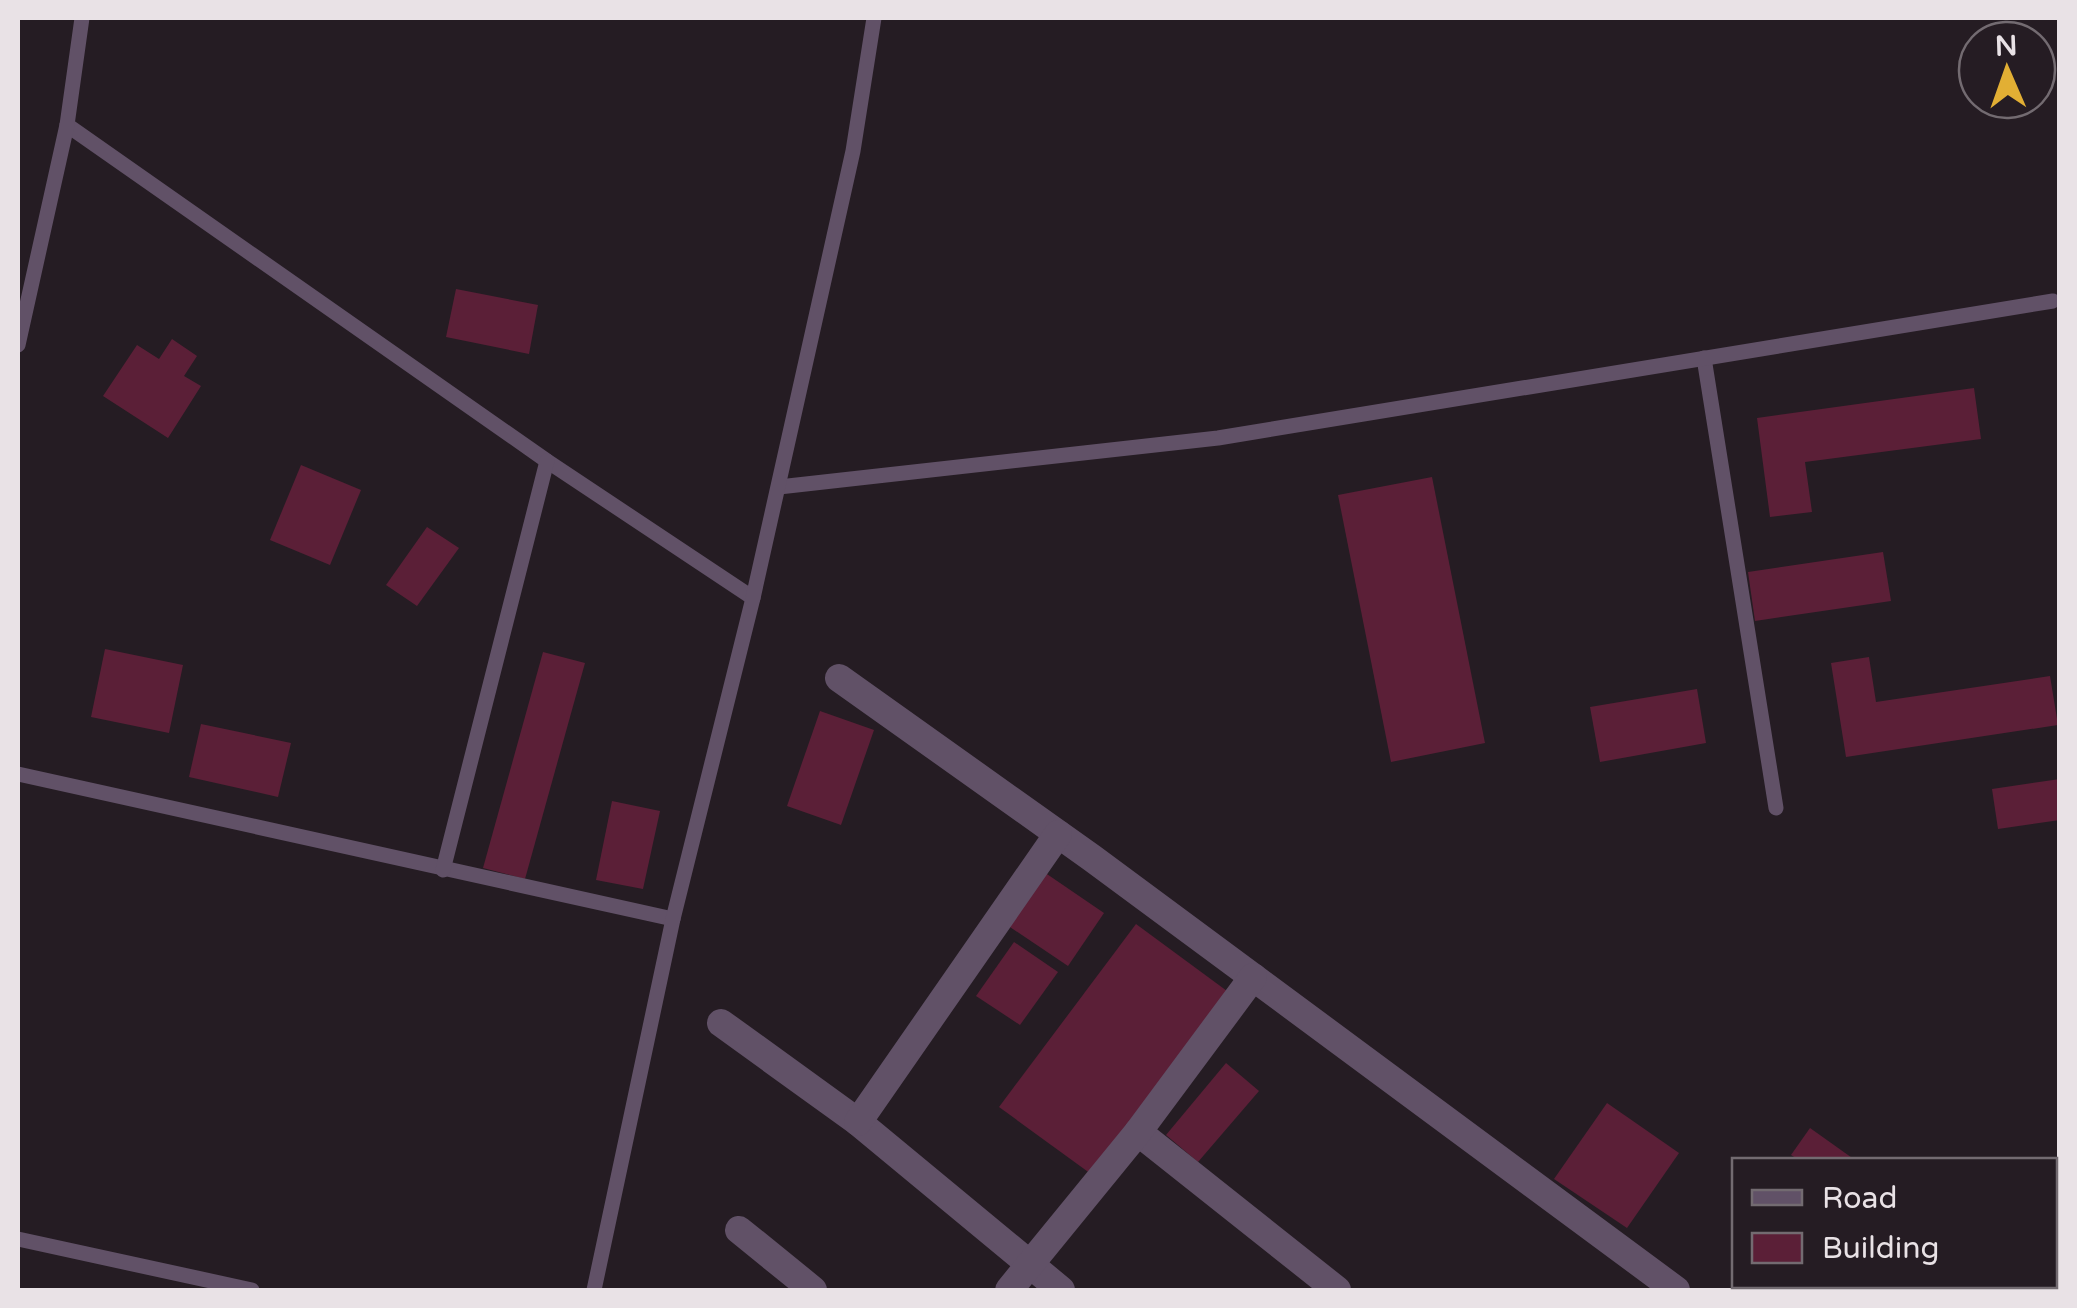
<svg xmlns="http://www.w3.org/2000/svg" width="2077" height="1308" font-family="'Varela Round',sans-serif">
<rect width="100%" height="100%" fill="#251c23"/>
<g fill="#5b1f37">
<path d="M456,289L538,305L529,354L446,337Z"/>
<path d="M172,339L197,356L184,376L201,386L168,438L103,396L137,345L159,359Z"/>
<path d="M1974,388L1981,439L1805,462L1812,512L1770,517L1757,418Z"/>
<path d="M301,465L361,490L330,565L270,540Z"/>
<path d="M1432,477L1485,743L1391,762L1338,495Z"/>
<path d="M427,527L459,548L417,606L386,585Z"/>
<path d="M1883,552L1891,601L1755,621L1748,572Z"/>
<path d="M105,649L183,665L169,733L91,717Z"/>
<path d="M543,652L585,663L525,879L483,868Z"/>
<path d="M1869,657L1876,702L2050,676L2058,725L1846,757L1831,663Z"/>
<path d="M1697,689L1706,743L1600,762L1590,707Z"/>
<path d="M820,711L874,730L841,825L787,806Z"/>
<path d="M201,724L291,743L278,797L189,777Z"/>
<path d="M2060,779V820L1998,829L1992,789Z"/>
<path d="M612,801L660,811L643,889L596,880Z"/>
<path d="M1041,870L1104,913L1068,966L1004,923Z"/>
<path d="M1136,924L1227,991L1091,1174L999,1107Z"/>
<path d="M1014,942L1058,972L1020,1025L976,996Z"/>
<path d="M1226,1063L1259,1091L1198,1162L1166,1135Z"/>
<path d="M1607,1103L1679,1153L1627,1228L1554,1179Z"/>
<path d="M1810,1128L1855,1160H1799L1791,1155Z"/>
<path d="M1818,1286H1905L1911,1290H1814Z"/>
</g>
<g fill="none" stroke-linecap="round" stroke-linejoin="round">
<g stroke="#615167" stroke-width="15">
<path d="M67,125L547,461L753,598"/>
<path d="M18,345L67,125L82,18"/>
<path d="M1704,358L1776,808"/>
<path d="M779,487L1218,438L2053,301"/>
<path d="M18,774L673,919"/>
<path d="M443,870L547,461"/>
<path d="M18,1239L252,1290"/>
<path d="M594,1290L673,919L753,598L853,151L874,18"/>
</g>
<g stroke="#615167" stroke-width="28">
<path d="M839,678L1092,858L1676,1290"/>
<path d="M721,1023L858,1122L1061,1290"/>
<path d="M858,1122L1058,834"/>
<path d="M1138,1132L1337,1290"/>
<path d="M739,1230L813,1290"/>
<path d="M1009,1290L1138,1132L1253,977"/>
</g>
</g>
<rect width="2077" height="1308" fill="none" stroke="#e9e2e6" stroke-width="40"/>
<rect x="1732" y="1158" width="325" height="130" fill="#251c23" stroke="#736b71" stroke-width="2.5"/>
<rect x="1752" y="1190" width="50" height="15" fill="#615167" stroke="#736b71" stroke-width="2.5"/>
<text x="1822" y="1208" font-size="30" fill="#e9e2e6">Road</text>
<rect x="1752" y="1233" width="50" height="30" fill="#5b1f37" stroke="#736b71" stroke-width="2.5"/>
<text x="1822" y="1258" font-size="30" fill="#e9e2e6">Building</text>
<g transform="translate(2007 70) rotate(358)"><circle r="48" fill="#251c23" stroke="#736b71" stroke-width="2.5"/>
<path d="M0-8L18 38L0 25L-18 38Z" fill="#e2af34"/>
<text y="-15" font-size="28" font-weight="bold" text-anchor="middle" fill="#e9e2e6">N</text>
</g>
</svg>
